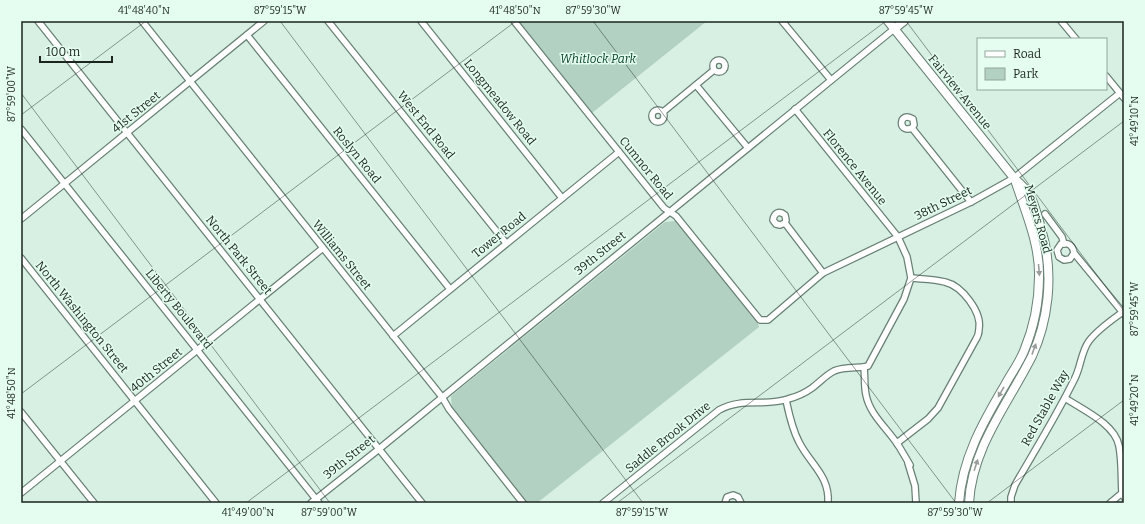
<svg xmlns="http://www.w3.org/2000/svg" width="1145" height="524" font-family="Bitter,serif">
<rect width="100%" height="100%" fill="#d7f0e3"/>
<g fill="#b2d1c2">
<path d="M518,21H707L592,113Z"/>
<path d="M676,221L757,321L759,327L537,503H526L452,410L451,396L665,222Z"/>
</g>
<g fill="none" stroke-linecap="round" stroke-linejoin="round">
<g stroke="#698075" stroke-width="8">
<g id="street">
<path d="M38,21L422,503"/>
<path d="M142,21L442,397L449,409L523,503"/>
<path d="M328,21L506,243"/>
<path d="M421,21L562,198"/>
<path d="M514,21L664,208L676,216L760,320H768L823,273L971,202L1014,178L1120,93"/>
<path d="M782,21L831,80"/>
<path d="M1061,21L1076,39"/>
<path d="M247,35L450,289"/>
<circle cx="719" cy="66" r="6"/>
<path d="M1106,76L1124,98"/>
<path d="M696,85L748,148"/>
<path d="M795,109L898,237L907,257L911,278L904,299L868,366L864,367"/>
<circle cx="658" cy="116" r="6"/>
<path d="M663,112L714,70"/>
<path d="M912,128C897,134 899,110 913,119L914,125L912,128L971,202"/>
<path d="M21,129L319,503"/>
<path d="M1045,214L1062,237L1064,244"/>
<path d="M21,219L264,21"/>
<path d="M785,223L780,225L776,224L773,220C774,213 779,210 785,215L786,220L785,223L823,273"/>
<path d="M1074,253L1070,259L1064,260L1059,257L1057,250L1061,244C1069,242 1073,246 1074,253L1124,314"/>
<path d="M21,258L216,503"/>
<path d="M393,336L619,152"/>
<path d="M864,367C865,376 864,386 866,395C870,415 887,428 898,445"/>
<path d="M1065,398C1083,410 1115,424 1119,446C1122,461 1121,478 1122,493L1124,497"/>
<path d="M786,400C789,414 792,429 799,442C810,464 830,476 828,503"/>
<path d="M21,412L94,503"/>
<path d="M908,463L915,486L916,503"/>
<path d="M910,465L897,443L928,419L938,408L975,341C977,338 979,333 979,329C982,312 962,286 945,282C935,279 922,279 911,278"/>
<path d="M21,493L323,248"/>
<path d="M311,503L379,449L894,29"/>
<path d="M603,503L719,410C743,397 764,407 788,399C796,397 805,393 812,388C820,382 826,375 834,371C843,367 855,368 864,367"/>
<path d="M725,503L727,497L733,495L738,497L741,503"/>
<path d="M1011,503V497L1015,485C1035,450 1057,415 1075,378C1081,366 1081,352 1089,341C1098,329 1112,320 1124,311"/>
<path d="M1110,503L1122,493"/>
</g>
</g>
<g stroke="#698075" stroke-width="10">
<g id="secondary">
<path d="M888,21L1014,178C1019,183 1025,188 1029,194C1036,206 1040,226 1044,240C1053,278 1048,321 1032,356C1008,404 972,447 969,503"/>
<path d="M894,29L904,21"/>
<path d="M959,503C962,459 983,422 1005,385C1011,374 1019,363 1024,351C1034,327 1039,302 1039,277C1040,245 1026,213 1016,183"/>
</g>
</g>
<use href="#street" stroke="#fff" stroke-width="5.5"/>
<use href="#secondary" stroke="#fff" stroke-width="8"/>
</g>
<defs><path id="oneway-solid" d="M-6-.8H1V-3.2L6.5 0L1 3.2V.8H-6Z"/></defs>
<g fill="#989c9a">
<use href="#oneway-solid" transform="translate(1039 270) rotate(85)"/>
<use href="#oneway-solid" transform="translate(1034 349) rotate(-70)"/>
<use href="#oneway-solid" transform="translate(1001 392) rotate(120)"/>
<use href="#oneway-solid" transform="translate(976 465) rotate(-72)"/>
</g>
<path fill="none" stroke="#1b241f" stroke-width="1" stroke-opacity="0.45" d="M280,21L643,503M593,21L956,503M906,21L1124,311M21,93L330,503M21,115L146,21M21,394L516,21M246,503L886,21M617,503L1124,121M987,503L1124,400"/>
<g text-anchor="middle" stroke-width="3" stroke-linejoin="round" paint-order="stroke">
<g font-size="12" font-style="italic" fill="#0b432f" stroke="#e4fdf0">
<text x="598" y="63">Whitlock Park</text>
</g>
<g font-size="12" fill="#1b241f" stroke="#e4fdf0">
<text transform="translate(960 92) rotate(51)" y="4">Fairview Avenue</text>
<text transform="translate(500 102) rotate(51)" y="4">Longmeadow Road</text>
<text transform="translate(136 112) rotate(-39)" y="4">41st Street</text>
<text transform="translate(426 125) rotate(51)" y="4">West End Road</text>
<text transform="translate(357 155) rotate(51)" y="4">Roslyn Road</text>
<text transform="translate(855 167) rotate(51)" y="4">Florence Avenue</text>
<text transform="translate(646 168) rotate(51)" y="4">Cumnor Road</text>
<text transform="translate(943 203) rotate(-26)" y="4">38th Street</text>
<text transform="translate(1038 219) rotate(74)" y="4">Meyers Road</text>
<text transform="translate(499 235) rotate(-39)" y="4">Tower Road</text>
<text transform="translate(600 253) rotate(-39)" y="4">39th Street</text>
<text transform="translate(239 255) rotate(51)" y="4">North Park Street</text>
<text transform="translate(342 255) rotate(51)" y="4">Williams Street</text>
<text transform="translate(179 309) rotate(51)" y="4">Liberty Boulevard</text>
<text transform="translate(82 317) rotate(51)" y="4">North Washington Street</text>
<text transform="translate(156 370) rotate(-39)" y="4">40th Street</text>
<text transform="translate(1045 408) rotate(-61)" y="4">Red Stable Way</text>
<text transform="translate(668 437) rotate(-39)" y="4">Saddle Brook Drive</text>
<text transform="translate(349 457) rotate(-39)" y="4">39th Street</text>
</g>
</g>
<rect width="1145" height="524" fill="none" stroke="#e4fdf0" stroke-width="44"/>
<rect x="977" y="38" width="130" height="52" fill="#e4fdf0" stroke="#94a69c"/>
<rect x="985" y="51" width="20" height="6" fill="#ffffff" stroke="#94a69c"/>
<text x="1013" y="58" font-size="12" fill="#1b241f">Road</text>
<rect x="985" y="68" width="20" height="12" fill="#b2d1c2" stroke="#94a69c"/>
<text x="1013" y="78" font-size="12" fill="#1b241f">Park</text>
<path d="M40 56v6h72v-6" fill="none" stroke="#1b241f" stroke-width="2"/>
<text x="46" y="56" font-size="12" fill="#1b241f" stroke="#e4fdf0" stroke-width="3" paint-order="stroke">100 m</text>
<rect x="22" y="22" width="1101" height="480" fill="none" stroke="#1b241f" stroke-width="1.5"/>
<g font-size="10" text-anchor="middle" fill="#1b241f">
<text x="144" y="14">41°48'40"N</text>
<text x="280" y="14">87°59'15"W</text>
<text x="515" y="14">41°48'50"N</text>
<text x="593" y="14">87°59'30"W</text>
<text x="906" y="14">87°59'45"W</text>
<text transform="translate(11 94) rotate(-90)" y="4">87°59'00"W</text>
<text transform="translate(1134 121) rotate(-90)" y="4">41°49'10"N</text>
<text transform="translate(1134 309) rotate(-90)" y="4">87°59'45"W</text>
<text transform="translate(11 393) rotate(-90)" y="4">41°48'50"N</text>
<text transform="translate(1134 400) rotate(-90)" y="4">41°49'20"N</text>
<text x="248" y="516">41°49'00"N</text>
<text x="329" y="516">87°59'00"W</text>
<text x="642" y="516">87°59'15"W</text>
<text x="955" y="516">87°59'30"W</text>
</g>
</svg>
